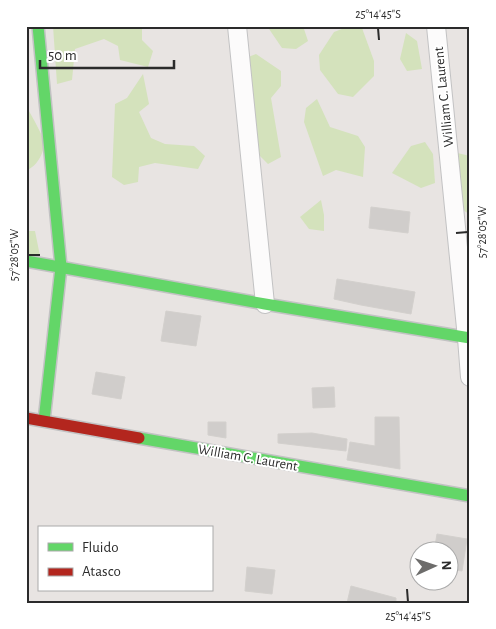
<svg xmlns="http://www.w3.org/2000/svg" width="496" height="629" font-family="'Alegreya Sans',sans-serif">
<rect width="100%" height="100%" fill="#e8e4e2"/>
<g fill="#d4e2bc">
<path d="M53,26H142V40L153,51L148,67L120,60L118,46L104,39L75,49L72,80L57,84Z"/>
<path d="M267,26H303L308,41L296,49L282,48Z"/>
<path d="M347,27L362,28L374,61V76L353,97L338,94L320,70L319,55L334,32Z"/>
<path d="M406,33L417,41L422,69L407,71L400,59Z"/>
<path d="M256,54L281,71V86L271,98L281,157L268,164L257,153L258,139L241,115L243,59Z"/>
<path d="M143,74L149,104L139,112L151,138L165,144L194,146L205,156L198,169L155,163L139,167L138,182L124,185L112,177L115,104L127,98Z"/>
<path d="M317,99L330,127L358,136L365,147L363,177L336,170L323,176L304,122L306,108Z"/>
<path d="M26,106C29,111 44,137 44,142C45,152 36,168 26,170Z"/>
<path d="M425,142L433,154L435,183L421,188L392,173L411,146Z"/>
<path d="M449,151L470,156V215L458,206Z"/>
<path d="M321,200L324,215V231L309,229L300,217Z"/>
<path d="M26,231H35L40,256L26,266Z"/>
</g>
<g fill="#d0cdcb" stroke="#d3d0cd">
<path d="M371,207L410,212L408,233L369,228Z"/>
<path d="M337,279L415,292L411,314L361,305L334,299Z"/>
<path d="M166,311L201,316L196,346L161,341Z"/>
<path d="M96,372L125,377L121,399L92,394Z"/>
<path d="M334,387L335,407L313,408L312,388Z"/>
<path d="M375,417H399L400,469L347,460L350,442L375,446Z"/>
<path d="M208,422H226V438L208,435Z"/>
<path d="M312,433L347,439L346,451L278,443V434Z"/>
<path d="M437,534L467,539L462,571L448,569V552H434Z"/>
<path d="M247,567L275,570L272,594L245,591Z"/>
<path d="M351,586L396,598V603H347Z"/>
</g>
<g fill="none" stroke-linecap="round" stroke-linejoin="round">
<g stroke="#c2c2c3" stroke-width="20">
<g id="street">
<path d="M237,26L265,304"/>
<path d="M436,26L467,338L470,377"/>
</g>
</g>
<g stroke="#c2c2c3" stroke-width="14">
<g id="fast">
<path d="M38,26L61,267L44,421"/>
<path d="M26,261L265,304L470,338"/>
<path d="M139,438L470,496"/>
</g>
</g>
<g stroke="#c2c2c3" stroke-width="14">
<path id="jam" d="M26,418L139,438"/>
</g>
<use href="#street" stroke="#fcfbfb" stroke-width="18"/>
<use href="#fast" stroke="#63d668" stroke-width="11"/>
<use href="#jam" stroke="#b3261e" stroke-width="11"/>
</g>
<path fill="none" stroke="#2b2b2b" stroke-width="2" d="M378,28L379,40M456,233L468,232M28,255H40M407,589L408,602"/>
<g text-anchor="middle" stroke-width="4" stroke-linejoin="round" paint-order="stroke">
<g font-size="14" fill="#2b2b2b" stroke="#fff">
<text transform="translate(443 97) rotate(-96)" y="5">William C. Laurent</text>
<text transform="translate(248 457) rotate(10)" y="5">William C. Laurent</text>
</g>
</g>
<rect width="496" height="629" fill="none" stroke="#ffffff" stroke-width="55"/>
<rect x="38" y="526" width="175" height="65" fill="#ffffff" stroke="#aaaaaa"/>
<rect x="48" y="543" width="25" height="8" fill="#63d668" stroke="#aaaaaa"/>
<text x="82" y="552" font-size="15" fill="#2b2b2b">Fluido</text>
<rect x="48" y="568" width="25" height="8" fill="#b3261e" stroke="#aaaaaa"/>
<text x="82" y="576" font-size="15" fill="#2b2b2b">Atasco</text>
<g transform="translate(434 566) rotate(87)"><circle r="24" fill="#ffffff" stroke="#aaaaaa"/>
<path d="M0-4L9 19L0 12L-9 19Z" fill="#6d6c6b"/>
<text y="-8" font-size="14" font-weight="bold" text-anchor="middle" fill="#2b2b2b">N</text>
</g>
<path d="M40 60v8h134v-8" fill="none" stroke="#2b2b2b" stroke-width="2.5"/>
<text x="48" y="60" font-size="15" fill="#2b2b2b" stroke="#ffffff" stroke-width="4" paint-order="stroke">50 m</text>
<rect x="28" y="28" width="440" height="574" fill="none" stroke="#2b2b2b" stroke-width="2"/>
<g font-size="12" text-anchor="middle" fill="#2b2b2b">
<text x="378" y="18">25°14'45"S</text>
<text transform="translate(482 232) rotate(-90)" y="4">57°28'05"W</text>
<text transform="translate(14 255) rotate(-90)" y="4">57°28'05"W</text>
<text x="408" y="620">25°14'45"S</text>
</g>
</svg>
